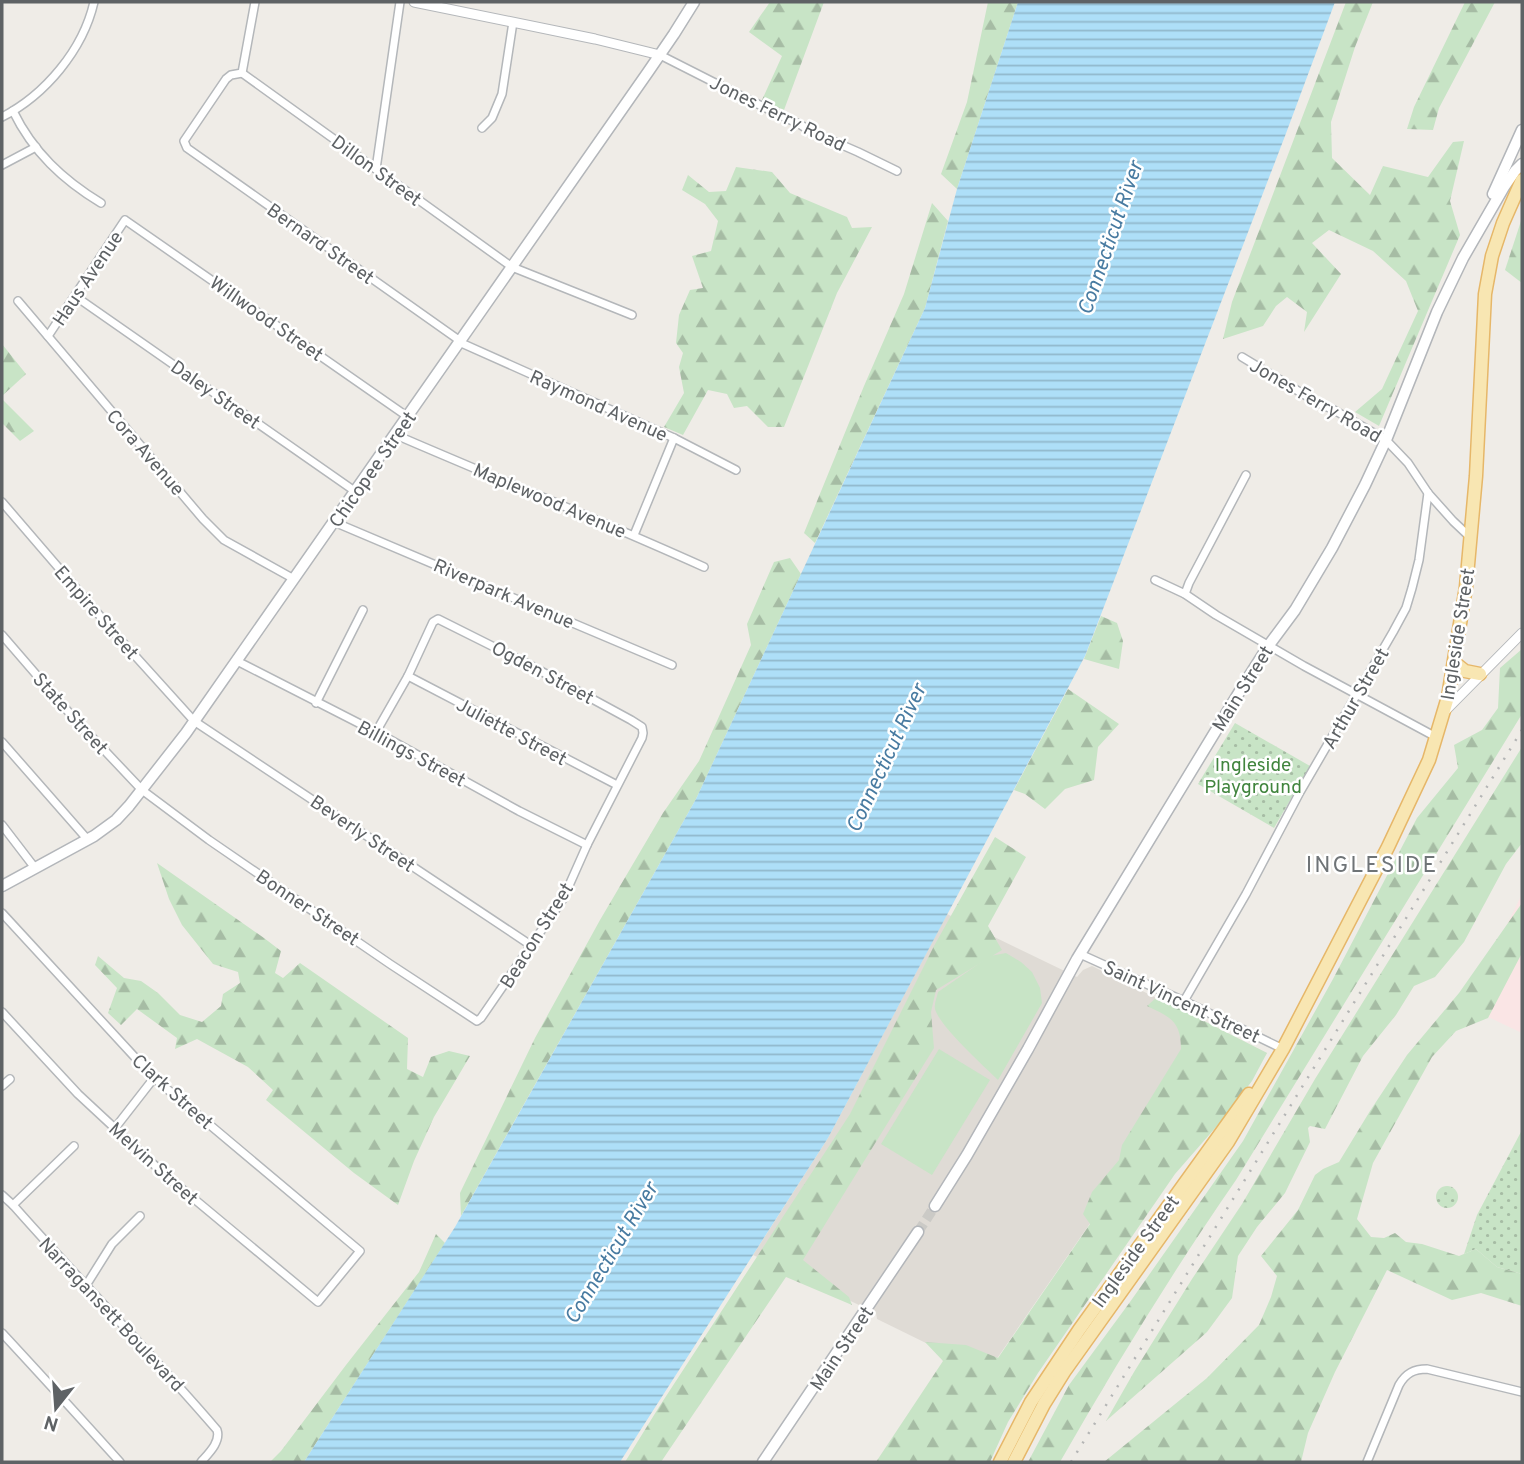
<svg xmlns="http://www.w3.org/2000/svg" width="1524" height="1464" font-family="Overpass,sans-serif">
<defs>
<pattern id="green-dots" width="8" height="8" patternUnits="userSpaceOnUse" patternTransform="scale(1.75)"><rect width="8" height="8" fill="#c8e4c6"/><path d="M2 2h.1M6 6h.1" fill="none" stroke="#a6bca4" stroke-width="1.8" stroke-linecap="round"/></pattern>
<pattern id="forest-firs" width="22" height="20" patternUnits="userSpaceOnUse" patternTransform="scale(1.75)"><rect width="22" height="20" fill="#c8e4c6"/><path d="M5 1l3.5 6h-7zM16 11l3.5 6h-7z" fill="#a6bca4"/></pattern>
<pattern id="water-rules" width="6" height="5" patternUnits="userSpaceOnUse" patternTransform="scale(1.75)"><rect width="6" height="5" fill="#aedff8"/><path d="M0 2.5h6" fill="none" stroke="#91b8cc"/></pattern>
</defs>
<rect width="100%" height="100%" fill="#efece7"/>
<path fill="#dfdbd5" d="M947,914L1077,977L1083,970L1092,966L1267,1053L1242,1089L1093,1219L987,1373L877,1319L876,1313L753,1255L828,1138Z"/>
<path fill="#fae5e5" d="M1522,894V1033L1467,1007Z"/>
<g fill="url(#green-dots)">
<path d="M1235,723L1310,766L1274,828L1198,784Z"/>
<path d="M1522,1130V1274L1497,1267L1476,1249L1464,1254L1477,1215Z"/>
<circle cx="1447" cy="1197" r="11"/>
</g>
<g fill="url(#forest-firs)">
<path d="M770,2H824L784,110L762,100L782,56L749,32Z"/>
<path d="M988,2H1018L957,189L941,174L967,102Z"/>
<path d="M1346,2H1373L1355,47L1331,122L1332,158L1370,195L1383,166L1428,177L1453,142L1464,141L1450,201L1460,235L1379,426L1355,412L1382,389L1418,311L1406,281L1373,251L1329,230L1312,243L1341,274L1304,332L1307,312L1287,297L1276,306L1263,326L1223,339L1232,302Z"/>
<path d="M1465,2H1495L1439,108L1433,130L1407,129L1414,107Z"/>
<path d="M736,167L772,172L790,193L847,217L852,228L872,227L837,293L784,427H768L747,406L734,408L727,394L708,390L683,435L664,427L684,393L679,367L683,353L676,343L679,315L690,290L703,288L692,256L711,251L718,221L705,204L682,190L688,175L709,192L726,191Z"/>
<path d="M932,203L948,221L925,308L815,543L804,533L864,386L904,294Z"/>
<path d="M1522,218V283L1505,270Z"/>
<path d="M2,344L26,374L2,396Z"/>
<path d="M2,399L34,431L20,441L2,423Z"/>
<path d="M790,558L801,574L696,799L461,1216L460,1193L535,1038L600,920L663,813L699,761L751,645L747,624L774,562Z"/>
<path d="M1101,616L1117,623L1123,641L1119,669L1084,659Z"/>
<path d="M1522,649V714L1236,1180C1173,1271 1115,1366 1060,1462H1028L1069,1385L1130,1302L1243,1141L1333,979L1417,818L1458,768L1454,745L1482,730L1498,708L1500,668Z"/>
<path d="M1068,689L1119,724L1098,747L1094,780L1065,789L1045,809L1025,794L1014,790Z"/>
<path d="M1522,747V843L1506,864L1464,942L1435,977L1414,986L1396,1015L1363,1056L1325,1129L1310,1126L1308,1128L1310,1142L1285,1193L1257,1227L1238,1256L1232,1298L1207,1332L1106,1421L1134,1372L1192,1279L1242,1204L1315,1079Z"/>
<path d="M995,837L1026,857L988,926L1002,950L936,990L931,1012L934,1048L803,1260L849,1297L852,1305L786,1277L661,1462H625L659,1407L850,1114L934,946Z"/>
<path d="M157,863L264,938L281,951L275,973L283,978L300,963L408,1038L407,1069L423,1077L431,1057L449,1051L470,1056L434,1117L414,1161L398,1205L354,1173L266,1100L273,1090L248,1067L197,1039L175,1049L177,1038L137,1009L121,1025L108,1013L117,988L95,965L98,956L124,978L141,981L158,993L180,1015L202,1022L221,1006L223,994L240,983L238,972L213,964L182,925L169,899Z"/>
<path d="M1522,903V953L1488,1018L1456,1031L1432,1057L1373,1163L1357,1219L1371,1237L1384,1238L1395,1233L1406,1242L1422,1244L1459,1256L1476,1249L1497,1267L1522,1274V1306L1481,1293L1452,1300L1387,1270L1335,1372L1308,1433L1301,1462H1104L1207,1378L1259,1325L1271,1297L1277,1276L1261,1256L1298,1210L1315,1175L1323,1169L1339,1162L1370,1111L1407,1055L1459,993Z"/>
<path d="M1157,997L1267,1053L1252,1081L1223,1119L1175,1174L1038,1373L1008,1422L990,1462H876L943,1361L925,1342L966,1345L998,1358L1090,1224L1083,1214L1092,1192L1119,1160L1122,1145L1181,1049C1181,1021 1170,1017 1147,1006Z"/>
<path d="M436,1234L445,1243L304,1462H270L281,1451L346,1365L419,1272Z"/>
</g>
<g fill="#c8e4c6">
<path d="M1006,953L1021,962L1032,972L1040,988L1042,1003L998,1080C983,1065 940,1027 935,1009C934,1004 937,997 938,992L990,956Z"/>
<path d="M939,1049L990,1080L932,1175L881,1144Z"/>
</g>
<path fill="url(#water-rules)" d="M1018,2H1335L1285,136L1085,656L828,1138L620,1462H304L455,1227L696,799L925,308L957,189Z"/>
<g fill="none" stroke-linecap="round" stroke-linejoin="round">
<path stroke="#cbcac6" stroke-width="10" stroke-dasharray="10 5" stroke-linecap="butt" d="M918,1232L935,1206"/>
<g stroke="#b4b7ba" stroke-width="10">
<g id="minor">
<path d="M255,2L242,73L231,75L226,79L184,141L187,148L456,338L459,342L674,438L736,470"/>
<path d="M660,55L733,92L801,125L810,131L858,152L897,171"/>
<path d="M242,73L512,267L632,315"/>
<path d="M13,111C33,152 63,180 101,203"/>
<path d="M2,117C45,95 83,50 94,2"/>
<path d="M482,128L492,118L502,94L513,22"/>
<path d="M2,165L36,147"/>
<path d="M376,169L400,2"/>
<path d="M75,296L356,492"/>
<path d="M18,301L203,519L224,540L294,579"/>
<path d="M48,336L125,220L408,417"/>
<path d="M1242,357L1318,403L1334,410L1386,440L1408,463L1428,493L1453,521L1471,538"/>
<path d="M396,435C498,479 602,521 704,567"/>
<path d="M2,502L119,638L194,721L532,946"/>
<path d="M334,522L672,665"/>
<path d="M634,535L674,438"/>
<path d="M1155,580L1185,594L1216,615L1304,666L1436,737"/>
<path d="M1185,594L1189,583L1246,475"/>
<path d="M2,635L72,716L142,790L209,840L390,964L477,1021L481,1018L563,899L587,845L642,738L643,733L642,727L631,720L526,663L438,619L433,622L408,676L376,732"/>
<path d="M237,661L376,732L519,811L587,845"/>
<path d="M408,676L617,785"/>
<path d="M316,703L363,610"/>
<path d="M2,742L88,840"/>
<path d="M2,825L35,868"/>
<path d="M2,913L154,1078L360,1251L318,1302L163,1173L78,1094L2,1012"/>
<path d="M1080,954L1184,1001L1283,1049"/>
<path d="M1184,1001L1246,894L1300,792L1393,632L1406,608L1412,588L1419,560L1428,493"/>
<path d="M2,1086L10,1079"/>
<path d="M115,1128L154,1078"/>
<path d="M2,1195L13,1205C80,1281 151,1353 217,1430C221,1442 208,1454 201,1462"/>
<path d="M13,1205L74,1146"/>
<path d="M85,1287L112,1244L140,1216"/>
<path d="M2,1333C42,1376 81,1419 120,1462"/>
<path d="M1367,1462L1399,1385C1406,1373 1414,1369 1427,1369L1522,1392"/>
</g>
</g>
<g stroke="#b4b7ba" stroke-width="11">
<g id="tertiary">
<path d="M414,2L595,39L660,55"/>
<path d="M1445,711L1522,633"/>
</g>
</g>
<g stroke="#b3b6ba" stroke-width="13">
<g id="secondary">
<path d="M1493,194L1522,130"/>
<path d="M2,886L94,836L116,820L129,806L186,733L648,72L674,34L694,2"/>
<path d="M935,1206L967,1155L1028,1049L1077,959L1243,686L1269,645L1295,610L1332,548L1365,485L1386,440L1437,312L1463,258L1504,187L1515,171L1522,164"/>
<path d="M763,1462L918,1232"/>
</g>
</g>
<g stroke="#e6b769" stroke-width="15">
<g id="primary">
<path d="M1455,663L1465,671L1480,674"/>
<path d="M1000,1462L1031,1402L1079,1330L1249,1094"/>
<path d="M1014,1462L1044,1404L1064,1372L1228,1142L1283,1049L1388,847L1429,760L1448,697L1466,587L1476,476L1485,294L1492,256L1503,223L1522,180"/>
</g>
</g>
<use href="#minor" stroke="#fff" stroke-width="7"/>
<use href="#tertiary" stroke="#fff" stroke-width="9"/>
<use href="#secondary" stroke="#fff" stroke-width="10"/>
<use href="#primary" stroke="#f8e6b2" stroke-width="12"/>
<path stroke="#b4b5b5" stroke-width="2.5" stroke-dasharray="2 9" stroke-linecap="butt" d="M1071,1462L1522,730"/>
</g>
<g text-anchor="middle" stroke-width="5" stroke-linejoin="round" paint-order="stroke">
<g font-size="19" fill="#5e6265" stroke="#fff">
<text transform="translate(778 113) rotate(26)" y="7">Jones Ferry Road</text>
<text transform="translate(377 170) rotate(36)" y="7">Dillon Street</text>
<text transform="translate(321 243) rotate(35)" y="7">Bernard Street</text>
<text transform="translate(87 278) rotate(-56)" y="7">Haus Avenue</text>
<text transform="translate(267 318) rotate(35)" y="7">Willwood Street</text>
<text transform="translate(216 394) rotate(35)" y="7">Daley Street</text>
<text transform="translate(1316 400) rotate(30)" y="7">Jones Ferry Road</text>
<text transform="translate(599 405) rotate(24)" y="7">Raymond Avenue</text>
<text transform="translate(146 452) rotate(49)" y="7">Cora Avenue</text>
<text transform="translate(372 469) rotate(-55)" y="7">Chicopee Street</text>
<text transform="translate(550 500) rotate(23)" y="7">Maplewood Avenue</text>
<text transform="translate(504 593) rotate(23)" y="7">Riverpark Avenue</text>
<text transform="translate(97 612) rotate(49)" y="7">Empire Street</text>
<text transform="translate(1457 634) rotate(-81)" y="7">Ingleside Street</text>
<text transform="translate(543 672) rotate(28)" y="7">Ogden Street</text>
<text transform="translate(1242 688) rotate(-58)" y="7">Main Street</text>
<text transform="translate(1355 698) rotate(-60)" y="7">Arthur Street</text>
<text transform="translate(71 713) rotate(48)" y="7">State Street</text>
<text transform="translate(512 731) rotate(28)" y="7">Juliette Street</text>
<text transform="translate(412 753) rotate(28)" y="7">Billings Street</text>
<text transform="translate(363 833) rotate(34)" y="7">Beverly Street</text>
<text transform="translate(308 907) rotate(34)" y="7">Bonner Street</text>
<text transform="translate(536 935) rotate(-58)" y="7">Beacon Street</text>
<text transform="translate(1182 1001) rotate(25)" y="7">Saint Vincent Street</text>
<text transform="translate(173 1091) rotate(42)" y="7">Clark Street</text>
<text transform="translate(154 1163) rotate(42)" y="7">Melvin Street</text>
<text transform="translate(1135 1251) rotate(-54)" y="7">Ingleside Street</text>
<text transform="translate(112 1314) rotate(47)" y="7">Narragansett Boulevard</text>
<text transform="translate(841 1348) rotate(-56)" y="7">Main Street</text>
</g>
<g font-size="19" fill="#41853e" stroke="#fff">
<text x="1253" y="771">Ingleside<tspan x="1253" dy="22">Playground</tspan></text>
</g>
<g font-size="21" font-style="italic" fill="#487ba1" stroke="#fff">
<text transform="translate(1110 238) rotate(-71)" y="7">Connecticut River</text>
<text transform="translate(886 758) rotate(-65)" y="7">Connecticut River</text>
<text transform="translate(611 1253) rotate(-59)" y="7">Connecticut River</text>
</g>
<g font-size="23" letter-spacing="2" fill="#6f7477" stroke="#fff">
<text x="1372" y="872">INGLESIDE</text>
</g>
</g>
<rect width="1524" height="1464" fill="none" stroke="#5e6265" stroke-width="7"/>
<g transform="translate(56 1408) rotate(197)" stroke="#ffffff" stroke-width="5" paint-order="stroke">
<path d="M0-5L12 26L0 18L-12 26Z" fill="#5e6265"/>
<text y="-10" font-size="19" font-weight="bold" text-anchor="middle" fill="#5e6265">N</text>
</g>
</svg>
